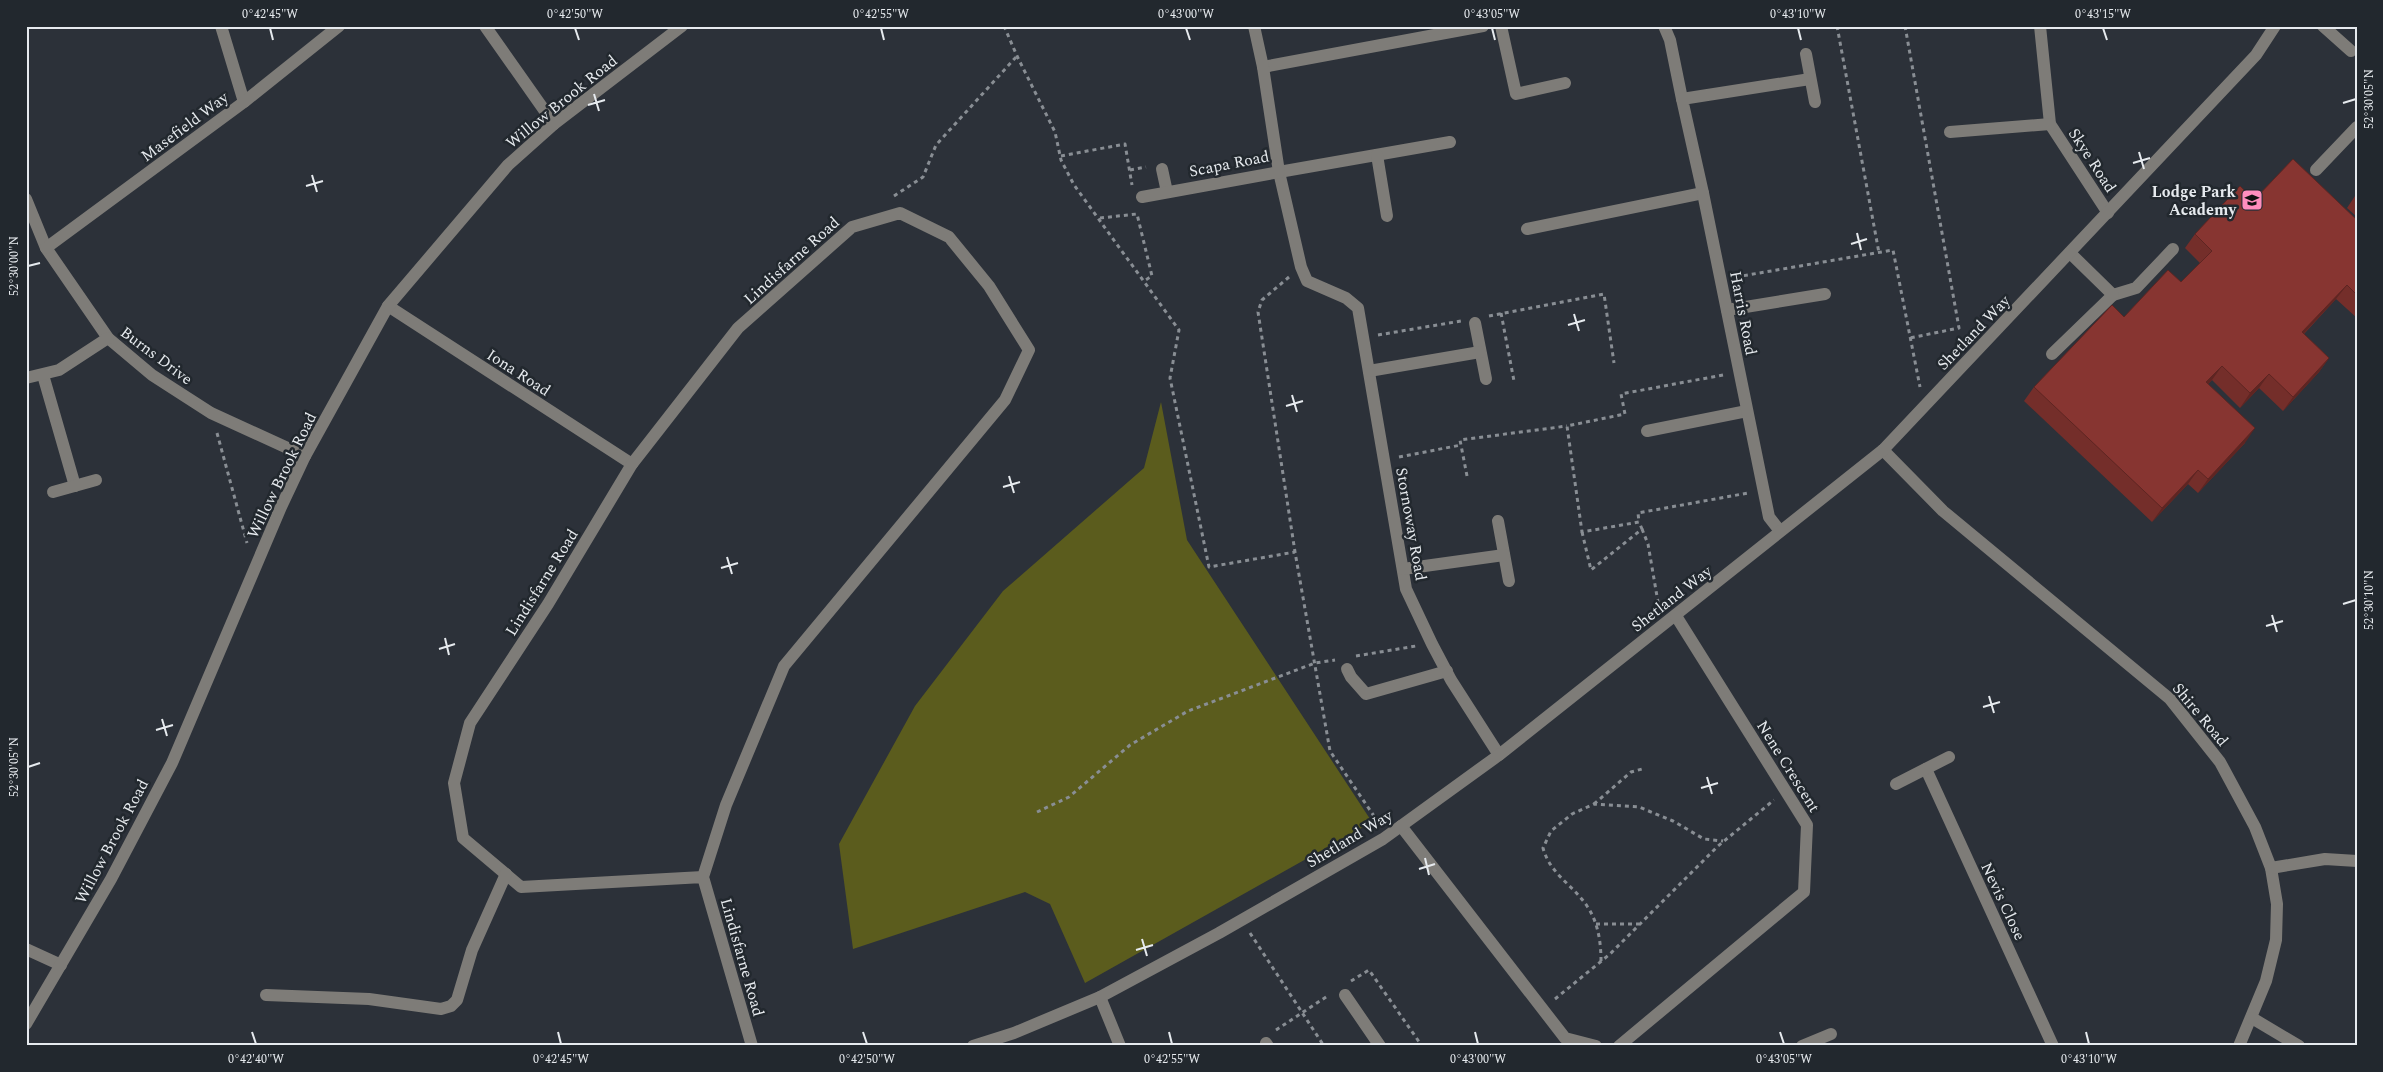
<svg xmlns="http://www.w3.org/2000/svg" width="2383" height="1072" font-family="Spectral,serif">
<rect width="100%" height="100%" fill="#2c3139"/>
<path fill="#5b5c1d" d="M1161,402L1187,540L1372,822L1085,983L1050,904L1025,892L853,949L839,844L915,706L1003,591L1144,468Z"/>
<g fill="none" stroke-linecap="round" stroke-linejoin="round">
<g stroke="#898e94" stroke-width="3" stroke-dasharray="4 4" stroke-linecap="butt">
<path d="M1004,26L1017,56L1055,132L1061,160L1074,185L1179,330L1170,378L1209,567L1295,552"/>
<path d="M1837,26L1879,253"/>
<path d="M1905,26L1959,328L1910,338"/>
<path d="M1061,156L1125,144L1132,185"/>
<path d="M1130,170L1146,167"/>
<path d="M894,196L923,177L936,145L1017,56"/>
<path d="M1100,218L1137,214L1152,276L1144,281"/>
<path d="M1289,277L1262,300L1258,312L1295,552L1330,751L1378,822"/>
<path d="M1736,277L1893,250L1920,387"/>
<path d="M1501,313L1514,381"/>
<path d="M1489,316L1604,294L1614,363"/>
<path d="M1378,335L1461,321"/>
<path d="M1723,375L1621,394L1625,414L1567,426L1582,532L1639,522L1638,513L1748,493"/>
<path d="M217,433L247,543"/>
<path d="M1399,457L1461,445"/>
<path d="M1467,476L1460,440L1567,426"/>
<path d="M1642,529L1648,544L1659,608"/>
<path d="M1582,532L1591,570L1642,529L1639,522"/>
<path d="M1356,656L1416,646"/>
<path d="M1594,804L1631,772L1642,769"/>
<path d="M1037,812L1069,797L1130,745L1188,711L1315,663L1335,660"/>
<path d="M1596,924H1639"/>
<path d="M1250,933L1324,1046"/>
<path d="M1601,961C1601,942 1598,922 1587,906C1573,885 1550,874 1543,848L1551,831L1572,814L1594,804L1639,807L1673,821L1704,839L1723,841"/>
<path d="M1351,981L1369,970L1422,1046"/>
<path d="M1555,999L1610,954L1718,846L1774,800"/>
<path d="M1276,1030L1329,995"/>
</g>
<g stroke="#7e7c78" stroke-width="12">
<path d="M221,26L244,102"/>
<path d="M485,26L554,124"/>
<path d="M1501,26L1516,94L1565,83"/>
<path d="M1664,26L1670,40L1682,99"/>
<path d="M2040,26L2050,124L2108,213"/>
<path d="M2323,26L2351,51"/>
<path d="M1806,54L1815,102"/>
<path d="M1263,67L1483,26"/>
<path d="M1950,132L2050,124"/>
<path d="M1450,142L1279,172L1301,267L1307,281L1346,298L1358,308L1406,589L1432,644L1451,680L1499,755"/>
<path d="M1377,155L1387,216"/>
<path d="M1162,169L1167,192"/>
<path d="M2316,170L2357,127"/>
<path d="M1142,197L1279,172L1263,67L1254,26"/>
<path d="M26,199L46,248L108,338L152,375L211,413L305,456"/>
<path d="M1527,229L1703,193"/>
<path d="M46,248L244,102L339,26"/>
<path d="M2113,295L2136,288L2173,249"/>
<path d="M388,306L632,464"/>
<path d="M1727,310L1825,294"/>
<path d="M1475,323L1486,379"/>
<path d="M2052,354L2113,295L2070,253"/>
<path d="M1369,371L1480,352"/>
<path d="M43,375L75,486"/>
<path d="M26,378L59,370L108,338"/>
<path d="M1647,431L1747,411"/>
<path d="M1883,450L1943,511L2170,699L2220,762L2255,827L2271,868L2277,904L2276,940L2266,981L2239,1046"/>
<path d="M53,492L96,480"/>
<path d="M1498,521L1509,581"/>
<path d="M1780,531L1769,517L1703,193L1682,99L1810,79"/>
<path d="M1403,569L1504,555"/>
<path d="M1347,669L1351,677L1366,694L1447,671"/>
<path d="M1926,769L2053,1046"/>
<path d="M1896,784L1949,757"/>
<path d="M1401,826L1565,1038L1596,1046"/>
<path d="M2271,868L2325,859L2357,861"/>
<path d="M703,877L521,887L463,838L454,783L470,723L548,604L632,464L738,328L852,227L900,213L949,237L989,286L1029,350L1005,400L784,666L726,805L703,877L752,1046"/>
<path d="M26,949L61,965"/>
<path d="M266,995L369,999L441,1009L451,1006L457,1000L472,950L506,874"/>
<path d="M1345,995L1380,1046"/>
<path d="M1100,997L1120,1046"/>
<path d="M2252,1018L2299,1046"/>
<path d="M26,1024L111,879L172,763L281,507L305,456L388,306L508,165L554,124L682,26"/>
<path d="M1266,1043L1268,1046"/>
<path d="M973,1046L1014,1033L1100,997L1219,933L1383,839L1499,755L1883,450L2256,55L2275,26"/>
<path d="M1619,1046L1804,892L1807,825L1676,616"/>
<path d="M1802,1046L1831,1034"/>
</g>
</g>
<g fill="#742e2a">
<path d="M2357,193V217L2347,208Z"/>
<path d="M2254,200L2357,220V318L2336,299L2304,334L2329,358L2319,372L2283,411L2259,388L2240,408L2212,380L2208,384L2245,443L2198,493L2188,484L2152,522L2024,401L2034,387L2124,317L2181,282L2200,263L2185,248L2195,234Z"/>
</g>
<g fill="#5e2522">
<path d="M2347,285L2336,299L2292,346L2302,332Z"/>
<path d="M2329,358L2319,372L2283,411L2293,397Z"/>
<path d="M2222,366L2212,380L2196,397L2206,382Z"/>
<path d="M2269,374L2259,388L2240,408L2250,393Z"/>
<path d="M2255,428L2245,443L2198,493L2208,479Z"/>
<path d="M2198,470L2188,484L2152,522L2162,508Z"/>
</g>
<path fill="#873531" stroke="#5e2522" d="M2293,159L2357,220V295L2347,285L2302,332L2329,358L2293,397L2269,374L2250,393L2222,366L2206,382L2255,428L2208,479L2198,470L2162,508L2034,387L2112,305L2124,317L2168,270L2181,282L2212,251L2195,234L2240,186L2254,200Z"/>
<path fill="none" stroke="#e6eaee" stroke-width="2" d="M270,28L273,40M575,28L579,40M881,28L884,40M1186,28L1190,40M1492,28L1495,40M1798,28L1801,40M2103,28L2107,40M594,94L599,111M2343,103L2356,99M588,105L605,100M2139,152L2144,169M2133,163L2150,158M312,175L317,192M306,186L323,181M1857,233L1861,250M1851,244L1867,239M28,266L40,263M1574,314L1579,331M1568,325L1585,320M1292,395L1297,412M1286,406L1303,401M1009,476L1014,493M1003,487L1020,482M727,557L732,574M721,568L738,563M2343,604L2356,600M2272,615L2277,632M2266,626L2283,621M445,638L449,655M439,649L455,644M1989,696L1994,713M1983,707L2000,702M162,719L167,736M156,730L173,725M28,767L40,763M1707,777L1712,794M1701,788L1718,783M1425,858L1429,875M1419,869L1435,864M1142,939L1147,956M1136,950L1153,945M252,1032L256,1044M558,1032L561,1044M863,1032L867,1044M1169,1032L1172,1044M1475,1032L1478,1044M1780,1032L1784,1044M2086,1032L2089,1044"/>
<defs>
<g id="school-square" transform="scale(1.125)"><rect x="-9" y="-9" width="18" height="18" rx="4" fill="#fe8ebe" stroke="#22282e"/><path d="M0-5L7-2L0 1L-7-2ZM-4 1L0 2.5L4 1V4Q0 6-4 4Z" fill="#111"/></g>
</defs>
<g fill-rule="evenodd">
<use href="#school-square" x="2252" y="200"/>
</g>
<g text-anchor="middle" stroke-width="5" stroke-linejoin="round" paint-order="stroke">
<g font-size="16" fill="#e6eaee" stroke="#22282e">
<text transform="translate(561 101) rotate(-39)" y="6">Willow Brook Road</text>
<text transform="translate(184 126) rotate(-37)" y="6">Masefield Way</text>
<text transform="translate(2093 160) rotate(57)" y="6">Skye Road</text>
<text transform="translate(1229 163) rotate(-11)" y="6">Scapa Road</text>
<text transform="translate(791 260) rotate(-42)" y="6">Lindisfarne Road</text>
<text transform="translate(1744 313) rotate(79)" y="6">Harris Road</text>
<text transform="translate(1973 332) rotate(-46)" y="6">Shetland Way</text>
<text transform="translate(157 355) rotate(37)" y="6">Burns Drive</text>
<text transform="translate(519 372) rotate(33)" y="6">Iona Road</text>
<text transform="translate(281 475) rotate(-64)" y="6">Willow Brook Road</text>
<text transform="translate(1412 524) rotate(80)" y="6">Stornoway Road</text>
<text transform="translate(541 582) rotate(-58)" y="6">Lindisfarne Road</text>
<text transform="translate(1671 598) rotate(-38)" y="6">Shetland Way</text>
<text transform="translate(2201 714) rotate(50)" y="6">Shire Road</text>
<text transform="translate(1789 766) rotate(58)" y="6">Nene Crescent</text>
<text transform="translate(1349 838) rotate(-31)" y="6">Shetland Way</text>
<text transform="translate(111 841) rotate(-62)" y="6">Willow Brook Road</text>
<text transform="translate(2004 901) rotate(65)" y="6">Nevis Close</text>
<text transform="translate(743 957) rotate(74)" y="6">Lindisfarne Road</text>
</g>
<g font-size="16" font-weight="bold" fill="#e6eaee" stroke="#22282e" text-anchor="end">
<text x="2236" y="197">Lodge Park<tspan x="2236" dy="18">Academy</tspan></text>
</g>
</g>
<rect width="2383" height="1072" fill="none" stroke="#22282e" stroke-width="55"/>
<rect x="28" y="28" width="2328" height="1016" fill="none" stroke="#e6eaee" stroke-width="2"/>
<g font-size="12" text-anchor="middle" fill="#e6eaee">
<text x="270" y="18">0°42'45"W</text>
<text x="575" y="18">0°42'50"W</text>
<text x="881" y="18">0°42'55"W</text>
<text x="1186" y="18">0°43'00"W</text>
<text x="1492" y="18">0°43'05"W</text>
<text x="1798" y="18">0°43'10"W</text>
<text x="2103" y="18">0°43'15"W</text>
<text transform="translate(2369 99) rotate(-90)" y="4">52°30'05"N</text>
<text transform="translate(14 266) rotate(-90)" y="4">52°30'00"N</text>
<text transform="translate(2369 600) rotate(-90)" y="4">52°30'10"N</text>
<text transform="translate(14 767) rotate(-90)" y="4">52°30'05"N</text>
<text x="256" y="1063">0°42'40"W</text>
<text x="561" y="1063">0°42'45"W</text>
<text x="867" y="1063">0°42'50"W</text>
<text x="1172" y="1063">0°42'55"W</text>
<text x="1478" y="1063">0°43'00"W</text>
<text x="1784" y="1063">0°43'05"W</text>
<text x="2089" y="1063">0°43'10"W</text>
</g>
</svg>
